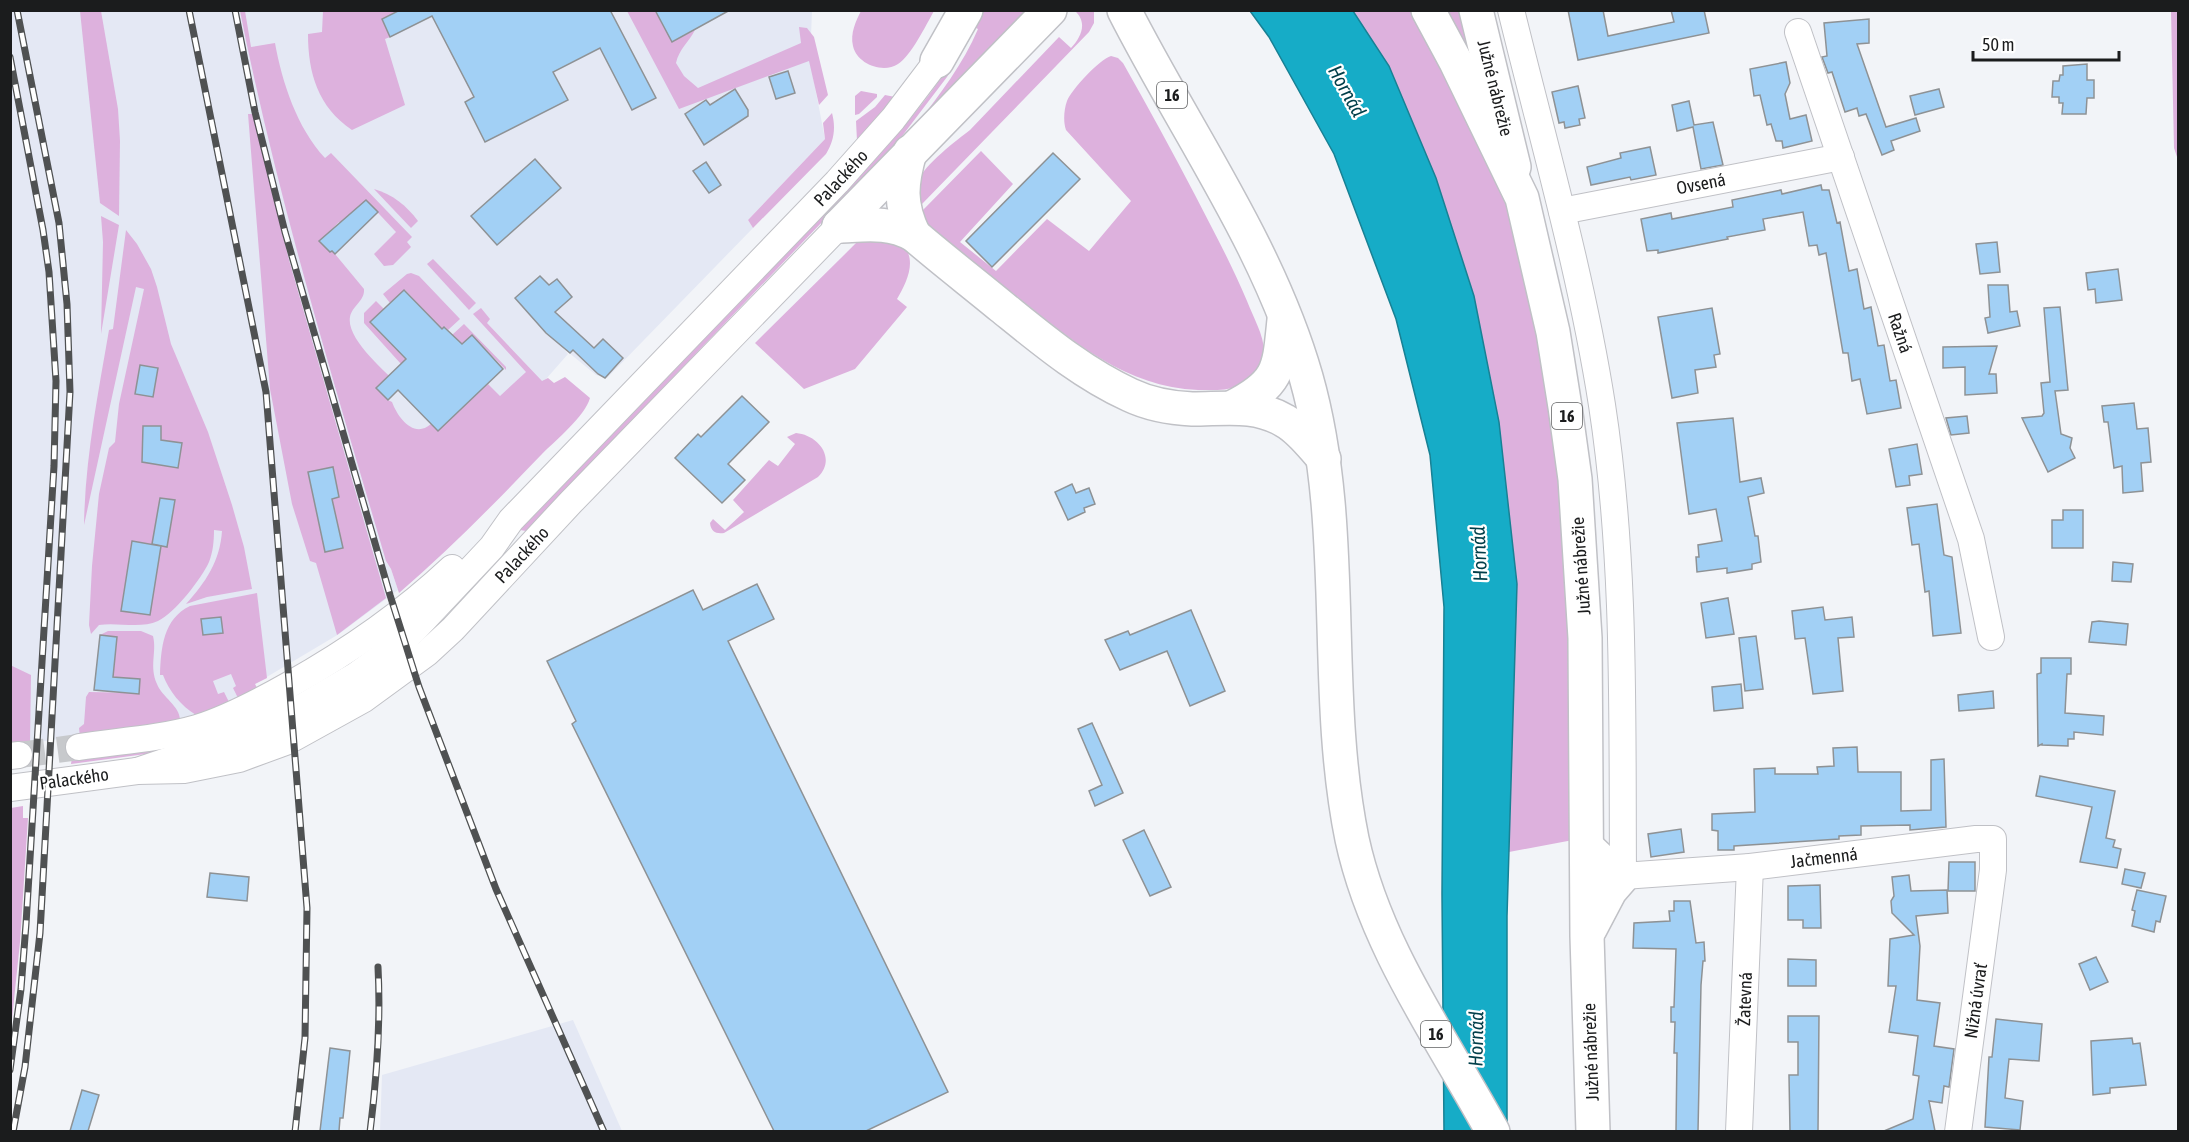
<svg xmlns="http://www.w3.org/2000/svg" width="2189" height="1142" font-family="'Asap Condensed',sans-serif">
<rect width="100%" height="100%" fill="#f2f4f8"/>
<g fill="#e4e8f4">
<path d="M10,11H812L810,61L825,139L748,220L753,228L607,378L596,375L562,347L568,354L386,561L391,569L398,590L339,634L255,684L257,688L229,702L180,720L20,745L10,723Z"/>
<path d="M573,1020L622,1131H380L382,1075Z"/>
</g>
<g fill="#ddb1dd">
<path d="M80,11H101L118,109L120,141L119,216L100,203Z"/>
<path d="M240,11H245L251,47L275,43C282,82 297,128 325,158L331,153L412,237L407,242L411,247L393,265L384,266L374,254L396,232L366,200L345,219L357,232L353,236L339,222L320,241L330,252L332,251L335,254L364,289C365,301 352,306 350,317C346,339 386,372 401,387L376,388L388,400L392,402C398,418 414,439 431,424L438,431L488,384L500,396L526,372L473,314L481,308L490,319L487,323L542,381L548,378L554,383L565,377L590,398C585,416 556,440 542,454C496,502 449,550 399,593L391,569L386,561C333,379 277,197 240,11Z"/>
<path d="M323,11H400L382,20L390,37L385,39L405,105L352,130C318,107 308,73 308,34L322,32Z"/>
<path d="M627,11H655L672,42L695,30C689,42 679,49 676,63L684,76L698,88L801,43L799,27L807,28L814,37L828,95L819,105L809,61L679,109Z"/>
<path d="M861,11V10L934,11C926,25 911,56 898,64C883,74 857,64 853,46C850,33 856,21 861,11Z"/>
<path d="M980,11H1030L917,124C940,94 963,64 978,29L976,28L947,77L893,148L526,531L520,530L843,195C883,151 925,106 956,55C964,41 972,25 980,11Z"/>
<path d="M1075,11H1094V23L1089,32L922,204H918C918,197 917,187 919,180C923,166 958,139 970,130L1059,37L1071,48C1081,37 1088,23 1075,11Z"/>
<path d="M1353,11H1419L1501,186L1521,251L1544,353L1569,556L1573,840L1509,852L1517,584L1474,296L1436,178L1389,66Z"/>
<path d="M1442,11H1463L1478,73Z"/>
<path d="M2171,11H2178V160L2174,148Z"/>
<path d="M1111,56L1118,58L1123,63C1148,107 1172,151 1195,195C1213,230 1232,265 1247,301C1253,317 1264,335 1264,352C1264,369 1252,379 1238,386C1227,391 1211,390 1198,390C1126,387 1074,342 1020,299C988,273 956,248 924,222L923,210L981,151L1013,184L960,242L996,271L1047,219L1089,251L1131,201L1066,130C1063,122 1064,109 1067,101C1072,89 1099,60 1111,56Z"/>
<path d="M861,91L877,94V97L859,114L855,115V96Z"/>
<path d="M885,95L895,97L857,141L856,121L875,107Z"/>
<path d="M832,113C836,128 834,141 826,154L753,228L748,220L825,139L823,123Z"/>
<path d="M248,114H253L289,260L386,598L337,635L316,563L310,561L292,504L270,389Z"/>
<path d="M374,189C392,194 407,206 418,221L411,228Z"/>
<path d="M101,216L119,225L101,334L103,242Z"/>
<path d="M126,230L137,244L151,269L157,287L171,344L208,432L232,505L244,547L252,589L207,597L186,604C206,582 220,561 222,531L214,530C214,541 213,552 209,562C202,578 174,614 158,621C141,629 117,622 99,625L91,634L89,625L92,566L99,494L109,448L115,442L119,404L144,289L136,287L84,525C85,459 98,394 109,330L113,329Z"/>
<path d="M865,238C873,238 887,236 894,239C921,253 908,280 897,299L907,307L855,369L804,389L755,343L841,258L857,242Z"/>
<path d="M433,259L476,303L469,310L427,264Z"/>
<path d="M411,273L419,276L460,319L448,330L445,327L442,329L405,290L390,303L383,294L407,274Z"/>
<path d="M376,301L384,309L370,323L408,362L401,364L364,323V313Z"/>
<path d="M464,324L506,367V370L472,336L462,344L452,335Z"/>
<path d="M796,433C818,435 837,458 818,477L724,533C716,534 711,532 710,523L713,519L725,530L744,512L733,500L769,460L778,466L795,444L787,437Z"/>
<path d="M257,593L267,678L255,684L257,688L238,698L233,688L236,686L231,674L213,681L218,694L224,692L229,702L196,715C181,706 169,691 163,675H160C161,648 163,619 190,606Z"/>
<path d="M108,631H141L153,636C157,652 149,666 157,684C162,697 180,706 180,720L80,737L79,728L84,724L86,697L89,692L139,693L140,679L113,677L117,637L100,635Z"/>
<path d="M10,665L31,675L30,743L11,747Z"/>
<path d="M160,743L168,751L71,764L72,757Z"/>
<path d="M23,806V818H28L20,942L11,1029V808Z"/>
</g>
<path fill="#16acc7" stroke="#188194" stroke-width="1.5" d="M1250,11H1353L1389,66L1436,178L1474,296L1499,422L1517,584L1507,916V1131H1444L1442,894L1444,607L1430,455L1396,319L1334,154L1269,37Z"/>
<g fill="#a2d0f5" stroke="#8e9295" stroke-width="1.5">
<path d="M400,10H610L656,98L632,110L600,48L553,72L568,100L485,142L465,102L474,97L432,16L390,37L382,19Z"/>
<path d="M655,10H730L672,42Z"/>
<path d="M1568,10H1603L1608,36L1674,22L1671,10H1704L1709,33L1578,60Z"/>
<path d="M1869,19V43L1857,44L1886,127L1916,118L1920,131L1891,141L1894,150L1882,155L1866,114L1859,116L1857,108L1845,112L1832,72L1828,73L1822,57L1827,56L1824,23Z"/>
<path d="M1786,62L1790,83L1785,94L1790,119L1806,115L1812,141L1783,148L1782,141H1776L1771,124L1767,125L1760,95L1754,96L1750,69Z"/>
<path d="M2087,64V80H2094V98H2087L2086,114H2062L2063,103H2059V97H2052L2053,81H2059L2060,75H2063V66Z"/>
<path d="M788,71L795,93L776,99L769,77Z"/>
<path d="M1578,86L1585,118L1579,119L1580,125L1565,128L1564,122L1559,123L1552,92Z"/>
<path d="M735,89L748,110V116L704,145L685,114L706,100L710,105Z"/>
<path d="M1939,89L1944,107L1915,115L1910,96Z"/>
<path d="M1689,101L1694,125L1713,122L1723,165L1701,169L1693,127L1677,131L1672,105Z"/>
<path d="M1650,147L1656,175L1631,180L1630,177L1591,185L1587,167L1621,158L1620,153Z"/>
<path d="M1053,153L1080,179L992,267L966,241Z"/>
<path d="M535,159L561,188L497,245L471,216Z"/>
<path d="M706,162L721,185L709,193L693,171Z"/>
<path d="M1821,185L1822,190H1829L1837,223L1840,222L1849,271L1857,269L1864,309L1871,307L1878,346L1884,345L1890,381L1896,380L1901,408L1867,414L1860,379L1852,381L1848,353H1843L1826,253L1819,255L1817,245L1809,246L1803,212L1763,219L1765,230L1727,237L1728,239L1658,253V250L1647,251L1641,219L1671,213L1672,219L1733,207L1732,200L1781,190L1782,194Z"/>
<path d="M366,200L378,212L335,254L332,251L330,252L319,241Z"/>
<path d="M1997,242L2000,272L1980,274L1976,244Z"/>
<path d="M2118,269L2122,300L2096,303L2095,289L2088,290L2086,273Z"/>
<path d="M540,276L549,285L557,279L572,297L555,312L594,348L603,339L623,358L605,378L598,374L573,350L570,353L546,333L515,298Z"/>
<path d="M1988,285H2008L2010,312L2017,311L2020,326L1988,333L1985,318L1990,317Z"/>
<path d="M404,290L442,329L444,327L462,344L472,335L503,369L438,431L398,390L388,400L376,388L406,359L370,322Z"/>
<path d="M2060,307L2068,390L2055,391L2061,434L2072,438L2070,448L2075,458L2048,472L2022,418L2042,416L2044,413L2041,383L2050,382L2044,308Z"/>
<path d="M1712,308L1720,354L1714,355L1716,367L1695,370L1698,393L1672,398L1658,317Z"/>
<path d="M1997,346L1989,374H1996L1997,393L1965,395V367L1943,368V347Z"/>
<path d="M140,365L158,368L153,397L135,394Z"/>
<path d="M742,396L769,422L728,464L745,480L722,503L675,458L698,434L701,437Z"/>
<path d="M2134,403L2137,429L2148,428L2151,462L2141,463L2143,491L2123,493L2122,466L2114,468L2108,422H2104L2102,406Z"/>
<path d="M1967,416L1969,433L1951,435L1946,418Z"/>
<path d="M1733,418L1740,482L1761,478L1764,493L1748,497L1755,536H1758L1761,562L1752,564V569L1727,573V568L1697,572L1696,557H1699L1698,545L1722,541L1716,509L1689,514L1677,423Z"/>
<path d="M143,426H161V440L182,443L178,468L142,462Z"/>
<path d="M1917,444L1922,474L1909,476L1910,485L1896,487L1889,449Z"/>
<path d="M333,467L339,497L332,499L343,548L325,552L308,472Z"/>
<path d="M1072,484L1076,493L1089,488L1095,504L1084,508L1085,512L1068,520L1055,492Z"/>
<path d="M160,498L175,500L167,547L152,544Z"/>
<path d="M1937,504L1944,555L1952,557L1961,633L1933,636L1929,591L1925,592L1919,544L1912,545L1907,508Z"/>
<path d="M2063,510H2083V548H2052V520H2063Z"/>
<path d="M132,541L161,546L150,615L121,611Z"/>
<path d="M2113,562L2133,564L2131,582L2112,581Z"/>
<path d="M757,584L774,619L728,641L948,1092L866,1131H774L572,724L576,721L547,661L693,590L703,610Z"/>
<path d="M1728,598L1734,634L1706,638L1701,603Z"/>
<path d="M1823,607L1825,620L1852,617L1854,637L1838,638L1843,691L1813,694L1805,638L1795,639L1792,611Z"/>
<path d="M1191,610L1225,691L1190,706L1167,651L1120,670L1105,640L1128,631L1130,635Z"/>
<path d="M221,617L223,633L203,635L201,619Z"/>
<path d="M2099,621L2128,624L2126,645L2089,642L2092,622Z"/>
<path d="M100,635L117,637L113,677L140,679L139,694L94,690Z"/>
<path d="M1756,636L1763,689L1745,691L1739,638Z"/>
<path d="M2041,658H2071V674H2067L2065,713L2104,716L2103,735L2074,732V739H2068V746L2042,745V744L2038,746L2037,674L2041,673Z"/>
<path d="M1741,684L1743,708L1714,711L1712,687Z"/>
<path d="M1993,691L1994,708L1959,711L1958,695Z"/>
<path d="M1092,723L1123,793L1095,806L1089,791L1102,785L1078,729Z"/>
<path d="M1857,747L1858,772H1901V811L1931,810V760L1944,759L1946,827L1910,830V825L1861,826V835L1839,836V839L1734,846V850H1718V831L1712,830V814L1755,812L1754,769L1775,768V774H1818L1817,767L1834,766L1833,748Z"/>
<path d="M2040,776L2115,791L2106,838L2115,840L2113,847L2121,849L2117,868L2080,862L2092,807L2036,796Z"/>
<path d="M1681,829L1684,852L1651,857L1648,834Z"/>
<path d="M1144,830L1171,887L1150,896L1123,840Z"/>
<path d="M1949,862H1975V891H1948Z"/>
<path d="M2125,869L2145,873L2141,888L2122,884Z"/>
<path d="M210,873L249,877L247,901L207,897Z"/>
<path d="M1909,875L1911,891L1947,890L1948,913L1916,916L1920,946L1917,1000L1940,1003L1934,1046L1954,1049L1949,1087L1944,1086L1942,1103L1929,1101L1935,1131H1884L1913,1119L1919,1076L1913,1075L1918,1036L1889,1032L1896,986H1888L1890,939L1914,935L1892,913L1891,901L1894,896L1892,877Z"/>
<path d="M1820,885L1821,928H1803V920H1788V886Z"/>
<path d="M2137,890L2166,896L2160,922L2156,921L2154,932L2132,926L2135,911L2132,910Z"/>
<path d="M1674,901H1690L1696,943L1704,942L1705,961H1703L1701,985L1698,1131H1676L1677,1053H1674L1675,1022H1671V1007H1674L1676,949L1633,948L1634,923L1670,921L1669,911H1674Z"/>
<path d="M2096,957L2108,982L2090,990L2079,964Z"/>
<path d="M1788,959L1816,960V986H1788Z"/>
<path d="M1788,1016H1819L1818,1131H1790L1789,1075H1798V1042H1788Z"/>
<path d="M1996,1019L2042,1024L2039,1061L2009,1059L2005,1098L2023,1101L2020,1130L1985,1127L1989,1057H1992Z"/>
<path d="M2132,1038L2133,1044L2140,1043L2146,1085L2110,1088V1093L2093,1095L2091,1041Z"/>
<path d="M330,1048L350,1051L343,1118H340L339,1131H320Z"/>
<path d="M82,1090L99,1095L88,1131H70Z"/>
</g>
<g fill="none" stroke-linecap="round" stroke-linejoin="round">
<path stroke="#c7c9cc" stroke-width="26" stroke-dasharray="26 13" stroke-linecap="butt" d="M19,755L79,747"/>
<g stroke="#c0c1c6" stroke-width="28">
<g id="minor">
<path d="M1511,10C1543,141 1581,271 1602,405C1626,561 1622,719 1623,876L1750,867L1976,839H1993V870L1958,1132"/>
<path d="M1798,32L1971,539L1991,637"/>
<path d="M1562,211L1841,157"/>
<path d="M79,747C118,741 159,739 197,728C229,718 259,702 289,685C348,652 403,614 452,568"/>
<path d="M10,756L19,755"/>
<path d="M137,771L223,742L257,729L304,706L355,676L394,648L413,631L492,547L511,520L837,182L893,119L937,61"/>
<path d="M10,788L137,771L184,770L239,759L288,741L364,699L427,653L453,629L571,502L839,226"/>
<path d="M1739,1132L1750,867"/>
</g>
</g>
<g stroke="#c0c1c6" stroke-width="36">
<g id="major">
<path d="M1476,10L1514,167"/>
<path d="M839,226L1050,10"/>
</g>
</g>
<g stroke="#c0c1c6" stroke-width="36">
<g id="highway">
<path d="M1124,10C1186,132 1268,245 1306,377C1349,528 1321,687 1352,839C1375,946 1441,1037 1493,1132"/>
<path d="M1428,10L1456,62L1522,198L1553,332L1565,407L1575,479L1585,638L1587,936L1593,1132"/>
<path d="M937,61L966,10"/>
<path d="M910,152C901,184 899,204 914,235"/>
<path d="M839,226C866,225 889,221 914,235C943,260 973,283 1002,307C1043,340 1082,373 1130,395C1149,404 1171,408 1192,409C1225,409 1255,403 1285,421C1301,430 1312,446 1324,459"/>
<path d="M1233,407C1280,383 1279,369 1284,320"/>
<path d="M1587,847L1608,867L1623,876L1610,891L1590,929"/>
</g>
</g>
<use href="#minor" stroke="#fff" stroke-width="26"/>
<use href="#major" stroke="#fff" stroke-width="33"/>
<use href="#highway" stroke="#fff" stroke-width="33"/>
<g stroke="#4f5152" stroke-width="7">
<g id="rail">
<path d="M189,10L266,392L307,908L305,1038L295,1132"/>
<path d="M235,10L255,112L285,232L390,595L419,687L496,889L604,1132"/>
<path d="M10,57L43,230L49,272L56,381L54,466L26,924L21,989L10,1070"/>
<path d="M13,1132L25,1067L40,933L70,392L67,304L59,223L17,10"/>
<path d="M370,1132C377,1076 381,1023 378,967"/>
</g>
</g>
<use href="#rail" stroke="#fff" stroke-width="4.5" stroke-dasharray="14" stroke-linecap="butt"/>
</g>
<g text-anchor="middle" stroke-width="4.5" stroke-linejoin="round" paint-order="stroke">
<g fill="#fff" stroke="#5f6061" stroke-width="1.5">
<rect x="1157" y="82" width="30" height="26" rx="4.5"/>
<rect x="1552" y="403" width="30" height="26" rx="4.5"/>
<rect x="1421" y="1021" width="30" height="26" rx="4.5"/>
</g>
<g font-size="16" font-weight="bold" fill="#1b1c1d">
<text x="1172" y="101">16</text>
<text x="1567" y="422">16</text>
<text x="1436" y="1040">16</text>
</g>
<g font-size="18" fill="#1b1c1d" stroke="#fff">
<text transform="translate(1495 88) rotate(76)" y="6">Južné nábrežie</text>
<text transform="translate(841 178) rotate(-47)" y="6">Palackého</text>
<text transform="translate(1701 184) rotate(-11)" y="6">Ovsená</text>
<text transform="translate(1900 333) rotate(71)" y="6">Ražná</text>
<text transform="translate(522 555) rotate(-47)" y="6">Palackého</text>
<text transform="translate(1581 566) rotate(-94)" y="6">Južné nábrežie</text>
<text transform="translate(74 779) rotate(-8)" y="6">Palackého</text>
<text transform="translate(1824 858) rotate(-7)" y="6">Jačmenná</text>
<text transform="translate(1745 999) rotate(-88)" y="6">Žatevná</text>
<text transform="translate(1976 1001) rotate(-82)" y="6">Nižná úvrať</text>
<text transform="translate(1591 1052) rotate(-92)" y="6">Južné nábrežie</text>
</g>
<g font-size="20" font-style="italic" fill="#013f4a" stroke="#fff">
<text transform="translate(1347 91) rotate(61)" y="7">Hornád</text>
<text transform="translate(1479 554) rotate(-93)" y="7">Hornád</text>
<text transform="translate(1476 1039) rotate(-89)" y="7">Hornád</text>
</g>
</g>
<rect width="2189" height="1142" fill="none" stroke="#1b1c1d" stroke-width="24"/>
<path d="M1973 51v9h146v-9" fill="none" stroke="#1b1c1d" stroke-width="3"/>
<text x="1982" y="51" font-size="18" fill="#1b1c1d" stroke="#ffffff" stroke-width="4.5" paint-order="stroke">50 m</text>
</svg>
